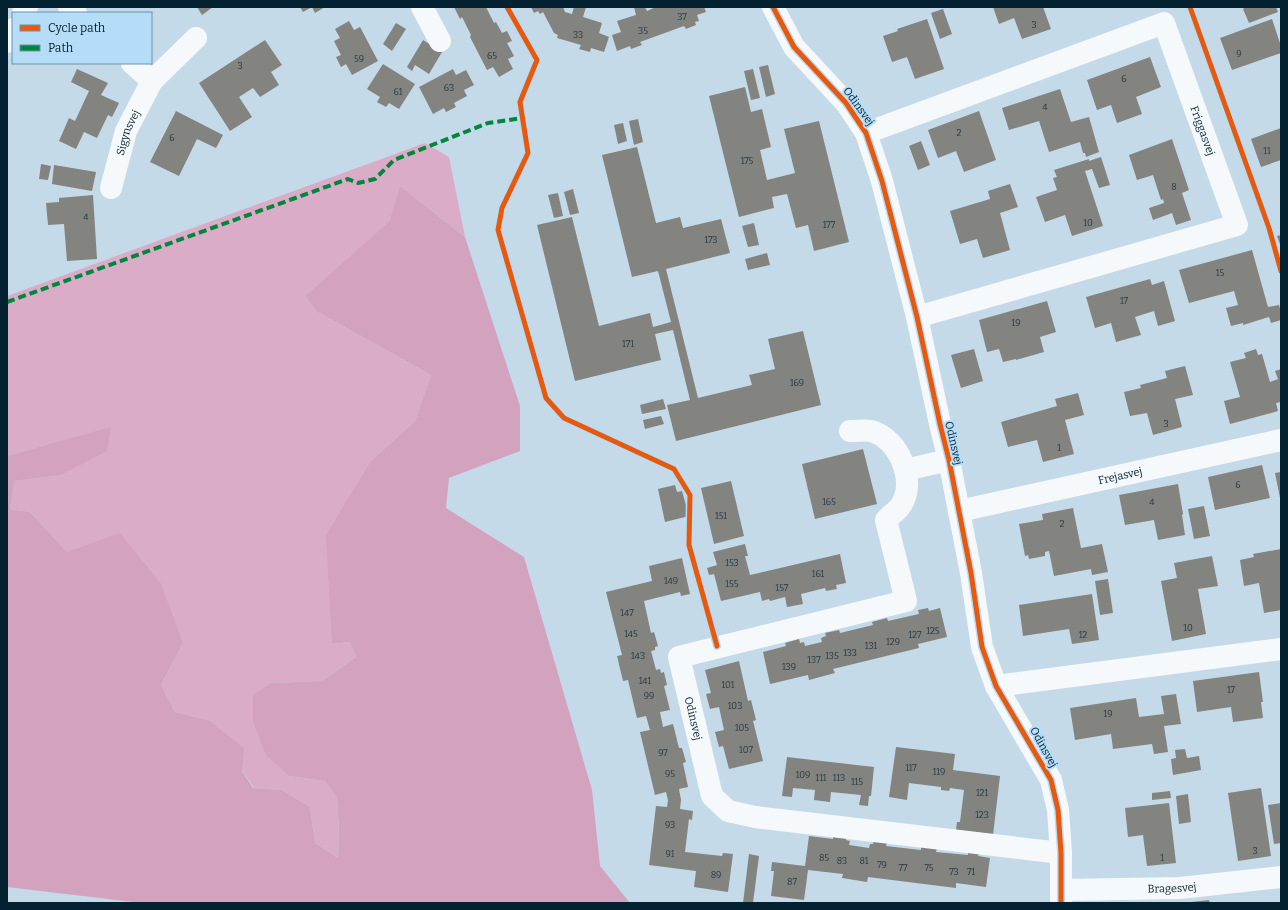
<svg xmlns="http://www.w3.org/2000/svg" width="1288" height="910" font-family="Bitter,serif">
<rect width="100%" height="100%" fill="#c4dae8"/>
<path fill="#dbacc7" d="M425,143L449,157L465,237L400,186L391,221L305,296L316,311L431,375L415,421L371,461L332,644L350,642L356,657L322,681L271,683L289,776L325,781L337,798L339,830L338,858L315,843L310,807L282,790L254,788L208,720L175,712L161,685L183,643L67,552L30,512L10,509L13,481L61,475L111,428L7,456V296Z"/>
<path fill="#d3a2bf" d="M400,186L465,237L520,406V451L449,478L446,508L524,557L592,790L600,866L630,903H142L7,887V456L111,427L107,451L61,475L14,481L10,509L30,512L67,552L120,533L161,584L183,643L161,685L175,712L208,720L244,748L242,771L253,788L282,790L310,807L315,843L338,858L339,830L337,798L325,781L289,776L266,755L253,722V695L271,683L322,681L356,657L350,642L332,644L326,535L371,461L415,421L431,375L316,311L305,296L390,221Z"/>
<g fill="#83837f">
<path d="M197,7H213L202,15Z"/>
<path d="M300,7H312L303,12Z"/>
<path d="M312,7H325L315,13Z"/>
<path d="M454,7H486L494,23L496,22L502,33L507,31L512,41L507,43L514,56L508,59L513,69L499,77L493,67L487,70L470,37L471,35L462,17L460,19Z"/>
<path d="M531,7H563L565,12L572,14L574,7H586L583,17L602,23L599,33L609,37L604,52L591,48L590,52L579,49L581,45L557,38L558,35L554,33L543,12L540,14L538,11L534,13Z"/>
<path d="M634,7H645L647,11L656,7H704L706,12L697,15L699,21L695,22L696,25L686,29L684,26L640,42L642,45L631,49L630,46L617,51L612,35L621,32L617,21L636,15Z"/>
<path d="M993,7H1043L1051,29L1022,39L1014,18L999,24Z"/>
<path d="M1245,7H1276L1278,12L1249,23L1243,9Z"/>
<path d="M943,9L952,34L940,39L931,13Z"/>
<path d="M927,19L944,69L915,79L907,57L892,62L883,36L898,31L897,29Z"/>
<path d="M1272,19L1281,46V53L1232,70L1220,38Z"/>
<path d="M349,21L354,30L360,27L378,61L352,75L346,64L341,67L336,57L341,55L334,41L340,38L335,29Z"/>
<path d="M396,23L406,29L392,51L383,44Z"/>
<path d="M265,40L282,65L271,72L279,85L260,97L253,88L239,97L252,117L230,131L199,83Z"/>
<path d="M423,40L442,52L429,74L415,65L412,71L407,67Z"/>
<path d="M1150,57L1161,87L1136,97L1142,114L1117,123L1111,105L1097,110L1087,80Z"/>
<path d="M383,64L415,84L399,109L389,103L386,107L377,102L380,97L367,89Z"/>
<path d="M768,65L775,94L766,97L759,67Z"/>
<path d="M77,69L108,83L101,95L119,103L112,117L108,115L97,138L84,132L76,149L59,141L69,118L75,121L89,91L71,82Z"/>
<path d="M453,69L456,75L466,70L474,85L464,90L467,96L454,103L456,107L446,112L444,108L433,114L419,87Z"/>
<path d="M753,69L760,98L751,100L744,71Z"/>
<path d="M745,87L751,112L762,109L771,147L760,150L767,180L795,173L784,129L819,121L849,242L814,251L808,225L796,228L787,194L772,197L774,208L739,217L709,96Z"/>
<path d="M1060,89L1071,122L1089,117L1099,152L1086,157L1085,153H1083L1080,142L1049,152L1039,121L1009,130L1002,108Z"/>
<path d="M176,111L223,135L216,148L197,139L179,176L150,162Z"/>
<path d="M979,111L996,160L964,172L956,151L938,158L928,130Z"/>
<path d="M638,119L643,142L634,145L629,121Z"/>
<path d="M623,123L627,141L618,144L614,125Z"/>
<path d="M1281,128V160L1261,167L1251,139Z"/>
<path d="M1172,139L1189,190L1182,193L1191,220L1176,225L1172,213L1153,220L1149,208L1164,203L1163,199L1161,200L1153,175L1137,180L1129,155Z"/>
<path d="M921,141L930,165L918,170L909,146Z"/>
<path d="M637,147L656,223L680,217L683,228L721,219L730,253L666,269L698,398L752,385L749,375L775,369L768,339L803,331L821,405L676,441L667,405L690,400L673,330L655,334L661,360L575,381L537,225L572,217L599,326L650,313L653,327L671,322L658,271L632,277L602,155Z"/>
<path d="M1101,157L1110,185L1099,188L1092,169L1085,171L1103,226L1072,236L1065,215L1045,222L1036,197L1057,190L1053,178L1057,177L1054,170L1089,159V161Z"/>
<path d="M41,164L51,166L48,180L39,179Z"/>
<path d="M54,165L96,172L92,191L52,184Z"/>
<path d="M1010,184L1018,207L1000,213L1010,250L983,258L977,239L960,244L950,211L990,199L988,191Z"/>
<path d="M573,189L579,213L570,215L564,192Z"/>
<path d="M558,193L563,216L554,218L548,195Z"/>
<path d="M93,195L97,259L67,261L64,224L48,225L46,203L59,202V198Z"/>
<path d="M754,223L759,245L748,247L742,226Z"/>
<path d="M1281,235V247L1277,236Z"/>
<path d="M1252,250L1268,307L1279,305L1281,312V320L1271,323L1269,317L1243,325V323L1231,326L1226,308L1238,305L1234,291L1189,303L1179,270Z"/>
<path d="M767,253L770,265L748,270L745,259Z"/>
<path d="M1150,279L1152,285L1164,281L1175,321L1158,326L1154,311L1135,317L1141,335L1116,342L1111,323L1095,328L1086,297Z"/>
<path d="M1047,301L1056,332L1040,337L1044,352L1016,360V359L1003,362L999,349L987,352L979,320Z"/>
<path d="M974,349L983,381L961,388L951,355Z"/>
<path d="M1256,349L1258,355L1262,354L1270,382L1278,379L1275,371L1281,369V402L1276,403L1278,411L1230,424L1224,401L1240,397L1230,362L1246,358L1244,353Z"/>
<path d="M1185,366L1193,395L1175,399L1182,427L1153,435L1147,413L1130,416L1124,392L1141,388L1140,385L1167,378L1165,371Z"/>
<path d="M1078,393L1084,415L1065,420L1074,454L1043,462L1037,440L1008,447L1001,422L1057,406L1055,399Z"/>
<path d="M663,399L666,409L642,414L640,405Z"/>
<path d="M661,416L664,424L645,429L643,420Z"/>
<path d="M863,449L877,504L815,519L802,464Z"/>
<path d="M1262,465L1270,498L1215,510L1208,477Z"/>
<path d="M1281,472V498H1280L1275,473Z"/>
<path d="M731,481L744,536L714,544L701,488Z"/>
<path d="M1178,484L1183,514L1182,515L1185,535L1158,540L1154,520L1125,525L1119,495Z"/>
<path d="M675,485L677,492L682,491L689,516L665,522L658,489Z"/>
<path d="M1204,506L1210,536L1194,539L1188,509Z"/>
<path d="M1073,508L1081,548L1102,544L1108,572L1092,575L1091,569L1054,576L1049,551L1045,552V556L1029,559L1028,555L1025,556L1019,524L1043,520L1042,514Z"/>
<path d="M745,544L748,556H745L750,575L840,554L846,583L836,585L837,589L826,591L825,588L801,594L803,604L787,607L785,597L770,601L769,599L762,601L760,592L721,601L714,574L709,575L707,568L717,565L713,552Z"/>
<path d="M1281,549V610L1264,613L1259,583L1244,586L1240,560L1254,557L1253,554Z"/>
<path d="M1212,556L1218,586L1198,589L1206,634L1172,641L1161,581L1177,578L1174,563Z"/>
<path d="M682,558L690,594L681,596L680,592L644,601L651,633L654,632L658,646L655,647V650L651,651L656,670L660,669L661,673L664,672L667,685L664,686L670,710L660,712L663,727L673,724L679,748H682L686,762L683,763L688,787L679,789L681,800L680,809L693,811L692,820L689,819L685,852L722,856L723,853L733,854L728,892L694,887L696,871L649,865L656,806L667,807L668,800L666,792L655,795L640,732L650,730L646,716L637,718L628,680L623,681L617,656L622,655L606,592L652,581L649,566Z"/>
<path d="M1108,579L1113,613L1100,615L1095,581Z"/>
<path d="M1092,594L1099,640L1072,644L1069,629L1023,636L1019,605Z"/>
<path d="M928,608L929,611L940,608L947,637L918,644L919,648L833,669L835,673L809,680L808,675L770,684L763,652L786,646L785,643L799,639L800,643L804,642L805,646L822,642L821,638L826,636L825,633L839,630L840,633L873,625L872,622L887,618L888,621L919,614L918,610Z"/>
<path d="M739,661L748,701L751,700L756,720L753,721L763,761L729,769L723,746L719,747L715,732L724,730L719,707L710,709L706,694L711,693L705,670Z"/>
<path d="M1259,672L1263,702H1261L1263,718L1233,722L1231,707L1197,712L1193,681Z"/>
<path d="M1176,694L1181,724L1164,726L1168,752L1154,754L1152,744L1113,749L1111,734L1075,740L1070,708L1136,698L1139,717L1164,714L1161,696Z"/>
<path d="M896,747L955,754L953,770L1000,776L993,835L956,830L957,822H960L964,790L950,788L949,791L941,790V787L909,783L907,800L889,797Z"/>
<path d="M1185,749L1187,758L1199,756L1201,770L1173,775L1171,759L1176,758L1175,750Z"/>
<path d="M787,757L874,767L871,796H869L868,806L859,805L861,795L831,792L830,802L814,800L815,790L793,788L792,797L782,796Z"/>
<path d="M1261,788L1271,856L1238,861L1228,793Z"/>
<path d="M1170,791L1171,798L1152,800V793Z"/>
<path d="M1188,794L1191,822L1179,824L1176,796Z"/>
<path d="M1169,803L1176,863L1147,866L1143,835L1128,837L1125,808Z"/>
<path d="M1281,803V843L1274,844L1268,805Z"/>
<path d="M809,836L833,839V836L846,837V840L850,841L849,845L869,848L870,844H873L874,840L887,842L886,846L921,850V846L937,848L936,852L968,855V852L979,853L978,856L990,858L986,887L956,883V888L868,877L867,882L842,878L843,874L808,870L804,900L771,896L774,871H771L772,862L805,866Z"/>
<path d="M749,854L759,856L753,903H743Z"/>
<path d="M1209,900L1210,903H1191V902Z"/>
</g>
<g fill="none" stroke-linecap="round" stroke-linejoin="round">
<g stroke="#f6f9fc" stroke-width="22">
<path d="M69,7L76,13"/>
<path d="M422,7L440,41"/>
<path d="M773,7L794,47L846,103L866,133L882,181L917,317L940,424L949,460L971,573L982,647L996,686L1051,780L1058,810L1061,853V903"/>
<path d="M23,13L27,7"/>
<path d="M7,42L13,29"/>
<path d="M132,63L152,81"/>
<path id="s1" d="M866,133L1164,23L1237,225L917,317"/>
<path id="s2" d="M111,188L126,131L152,81L196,38"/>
<path id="s3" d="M850,431C857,431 865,430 871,431C899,438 917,482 901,505C898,511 890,515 886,520L906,601L679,657L712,796L728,811L755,817L1061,853"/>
<path d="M905,470L949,460"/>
<path id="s4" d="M959,511L1281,440"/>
<path d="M996,686L1281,649"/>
<path id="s5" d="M1062,890L1180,888L1281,877"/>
</g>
<path stroke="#00873e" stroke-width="4" stroke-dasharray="8 4" stroke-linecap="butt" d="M7,302L348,179L358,183L375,179L394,160L488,123L523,118"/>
<g stroke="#b5ddf7" stroke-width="8">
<g id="cycleway">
<path d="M507,7L537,60L520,102L528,153L502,208L498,230L546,398L564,418L674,469L690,495L689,545L717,646"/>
<path d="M773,7L794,47L846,103L866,133L882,181L917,317L940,424L949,460L971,573L982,647L996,686L1051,780L1058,810L1061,853V903"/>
<path d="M1190,7L1269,228L1281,271"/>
</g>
</g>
<use href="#cycleway" stroke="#e8590c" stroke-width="5"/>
</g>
<g text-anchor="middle" stroke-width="4" stroke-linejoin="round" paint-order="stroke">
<g font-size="9" fill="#243a44">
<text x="682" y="20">37</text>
<text x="1034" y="28">3</text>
<text x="643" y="34">35</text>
<text x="578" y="38">33</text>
<text x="1239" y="57">9</text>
<text x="492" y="59">65</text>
<text x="359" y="62">59</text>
<text x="240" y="69">3</text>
<text x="1124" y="82">6</text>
<text x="449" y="91">63</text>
<text x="398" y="95">61</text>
<text x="1045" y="110">4</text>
<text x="959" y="136">2</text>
<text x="172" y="141">6</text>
<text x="1267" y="154">11</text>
<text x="747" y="164">175</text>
<text x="1174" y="190">8</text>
<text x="86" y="220">4</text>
<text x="1088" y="226">10</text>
<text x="829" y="228">177</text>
<text x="711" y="243">173</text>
<text x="1220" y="276">15</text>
<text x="1124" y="304">17</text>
<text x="1016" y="326">19</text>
<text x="628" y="347">171</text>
<text x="797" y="386">169</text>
<text x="1166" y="427">3</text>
<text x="1059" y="451">1</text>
<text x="1238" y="488">6</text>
<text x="829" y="505">165</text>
<text x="1152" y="505">4</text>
<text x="721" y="519">151</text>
<text x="1062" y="527">2</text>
<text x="732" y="566">153</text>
<text x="818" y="577">161</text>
<text x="671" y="584">149</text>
<text x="732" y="587">155</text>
<text x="782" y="591">157</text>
<text x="627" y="616">147</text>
<text x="1188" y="631">10</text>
<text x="933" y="634">125</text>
<text x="631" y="637">145</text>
<text x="915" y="638">127</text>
<text x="1083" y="638">12</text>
<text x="893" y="645">129</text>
<text x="871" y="649">131</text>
<text x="850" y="656">133</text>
<text x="638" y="659">143</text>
<text x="832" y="659">135</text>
<text x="814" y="663">137</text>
<text x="789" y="670">139</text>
<text x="645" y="684">141</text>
<text x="728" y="688">101</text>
<text x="1231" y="693">17</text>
<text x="649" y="699">99</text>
<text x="735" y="709">103</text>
<text x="1108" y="717">19</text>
<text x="742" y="731">105</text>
<text x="746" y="753">107</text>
<text x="663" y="756">97</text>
<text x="911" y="771">117</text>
<text x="939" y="775">119</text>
<text x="670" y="777">95</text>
<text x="803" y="778">109</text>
<text x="821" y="781">111</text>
<text x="839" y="781">113</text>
<text x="857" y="785">115</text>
<text x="982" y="796">121</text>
<text x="982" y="818">123</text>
<text x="670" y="828">93</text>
<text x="1255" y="854">3</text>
<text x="670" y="857">91</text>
<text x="824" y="861">85</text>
<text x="1162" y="861">1</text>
<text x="842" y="864">83</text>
<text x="864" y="864">81</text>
<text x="882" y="868">79</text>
<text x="903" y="871">77</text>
<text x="929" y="871">75</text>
<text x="954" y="875">73</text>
<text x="971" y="875">71</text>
<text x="716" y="878">89</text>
<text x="792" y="885">87</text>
</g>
<g font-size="11" fill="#042131" stroke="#b5ddf7">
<text transform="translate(859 106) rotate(54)" y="4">Odinsvej</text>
<text dy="4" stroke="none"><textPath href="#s1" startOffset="432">Friggasvej</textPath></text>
<text dy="4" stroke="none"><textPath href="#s2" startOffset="58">Sigynsvej</textPath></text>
<text transform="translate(954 443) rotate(77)" y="4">Odinsvej</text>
<text dy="4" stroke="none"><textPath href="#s4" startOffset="165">Frejasvej</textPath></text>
<text dy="4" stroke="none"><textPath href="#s3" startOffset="513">Odinsvej</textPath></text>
<text transform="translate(1044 747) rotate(61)" y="4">Odinsvej</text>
<text dy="4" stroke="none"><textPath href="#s5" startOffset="110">Bragesvej</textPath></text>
</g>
</g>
<rect width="1288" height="910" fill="none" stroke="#042131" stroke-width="16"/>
<rect x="12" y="12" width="140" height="52" fill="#b5ddf7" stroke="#6e92a8"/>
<rect x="20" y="25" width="20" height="6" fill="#e8590c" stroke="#6e92a8"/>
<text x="48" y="32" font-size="12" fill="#042131">Cycle path</text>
<rect x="20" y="45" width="20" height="6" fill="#00873e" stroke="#6e92a8"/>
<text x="48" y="52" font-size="12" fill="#042131">Path</text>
</svg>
